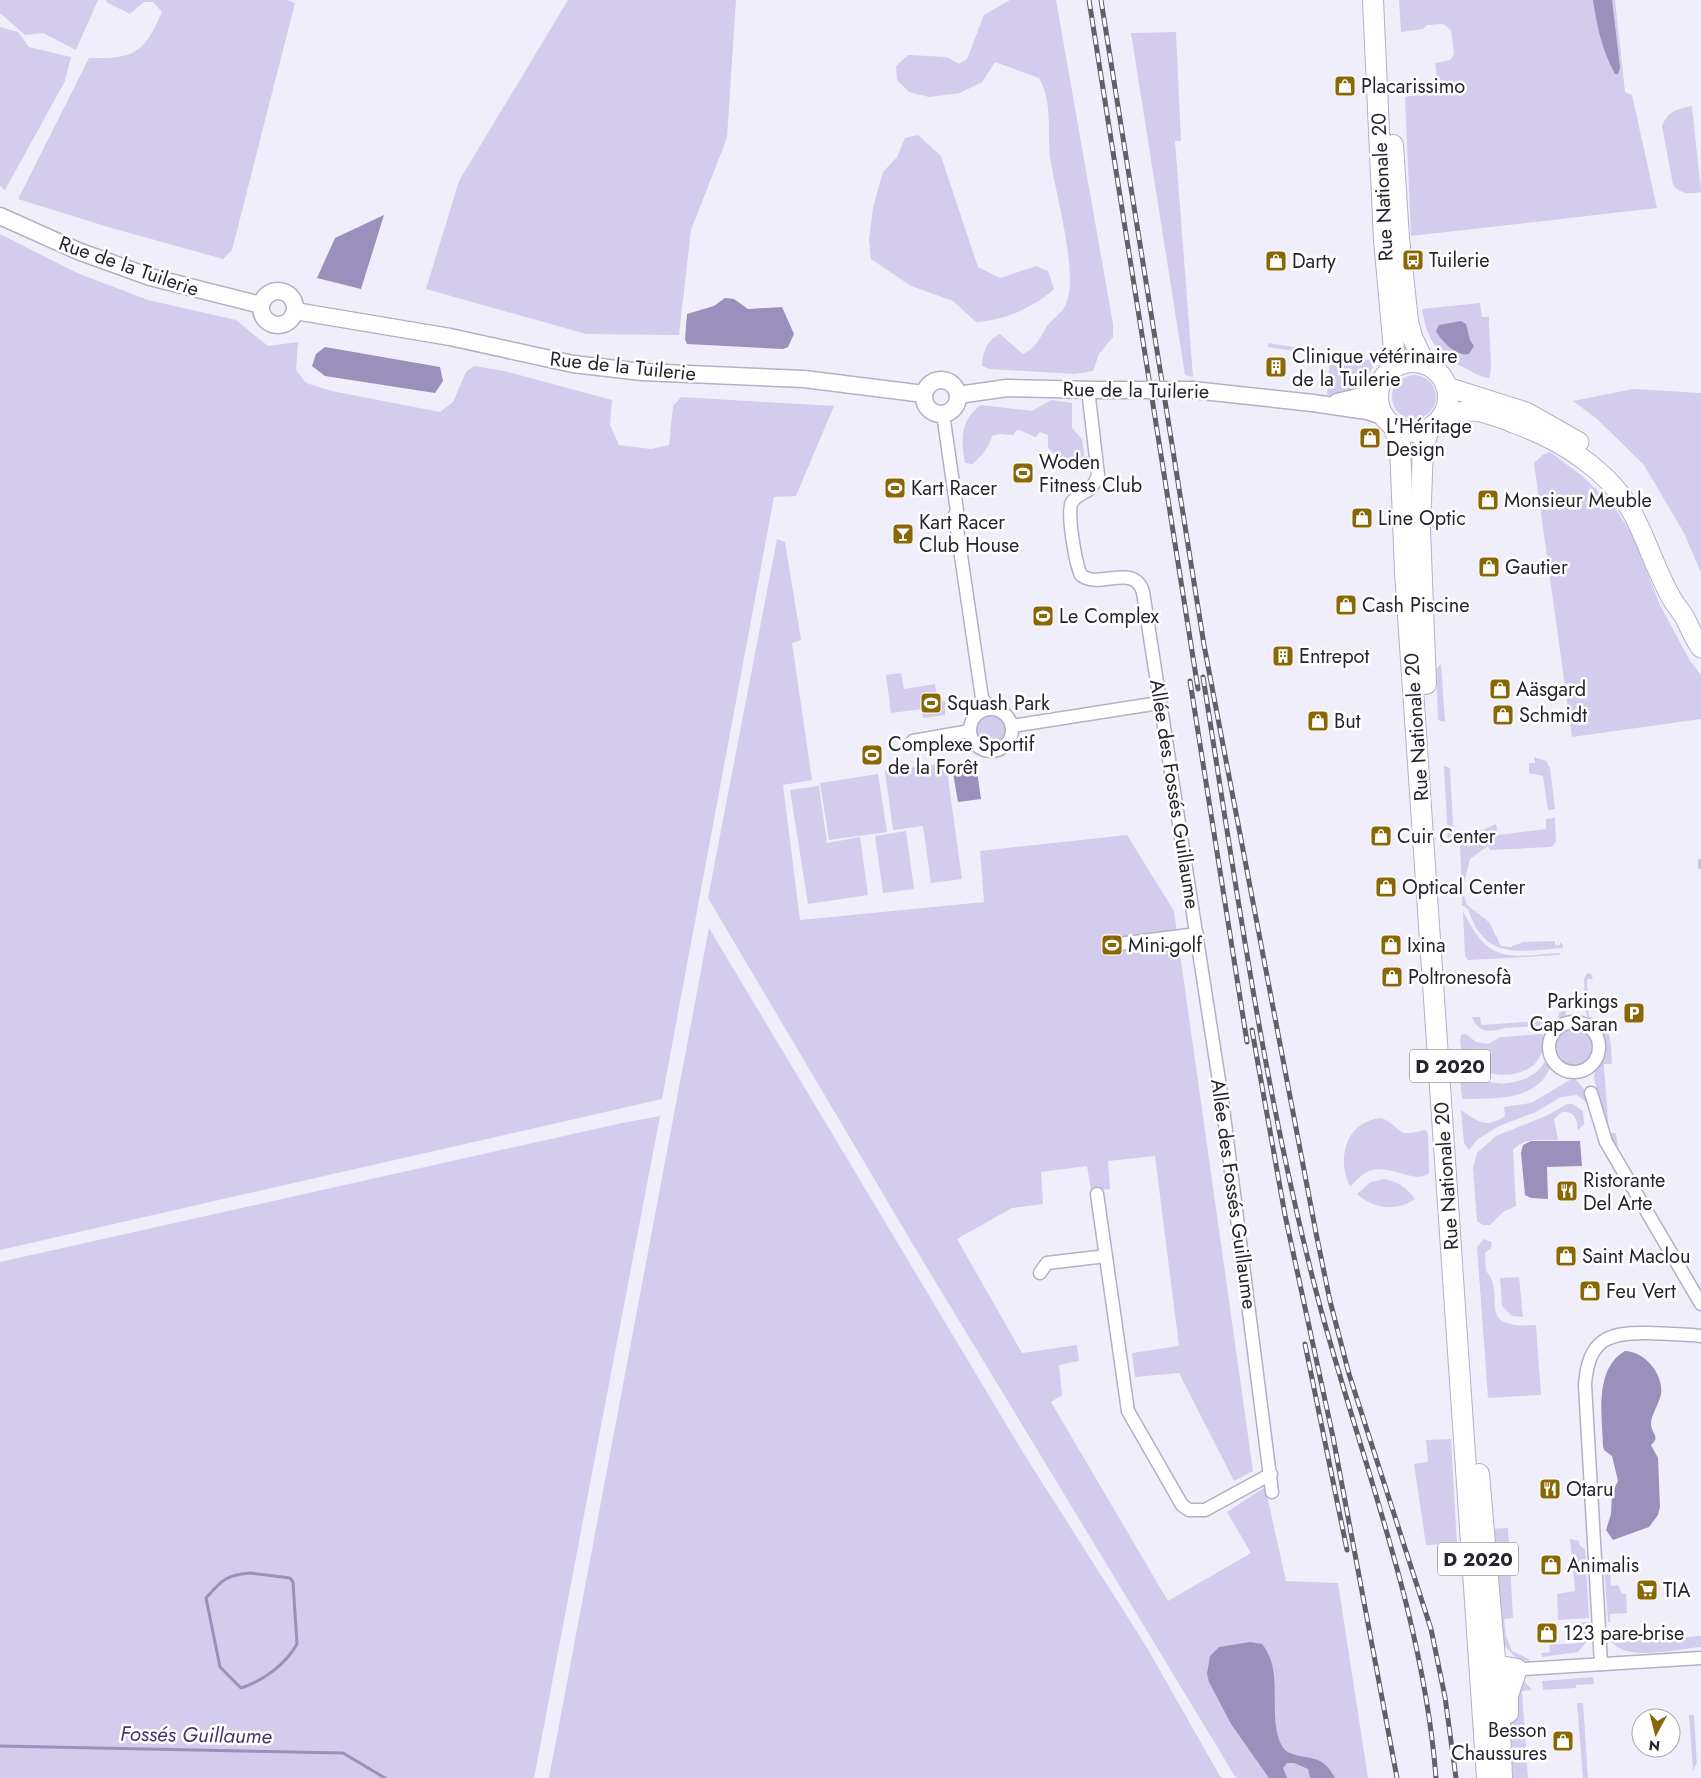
<svg xmlns="http://www.w3.org/2000/svg" width="1701" height="1778" font-family="Jost,sans-serif">
<rect width="100%" height="100%" fill="#f1eefc"/>
<g fill="#d3ccec">
<path d="M0,0H98L76,50L43,33L25,35L0,13Z"/>
<path d="M107,0H287L295,3L232,250L223,259L108,227L18,199L89,58C135,59 144,53 162,12L153,2H144L130,14L106,2Z"/>
<path d="M568,0H736L727,138L691,230L679,335L586,334L426,289L459,181Z"/>
<path d="M1010,0H1056L1113,324V337L1099,354L1093,371L1075,374L990,369L982,366C983,352 986,341 1000,334L1023,354C1036,348 1040,338 1047,326C1052,319 1061,314 1065,306C1080,280 1056,194 1051,163C1046,133 1054,106 1039,78L995,62L982,82L960,93L929,97L909,92L897,80L896,66L908,55L947,57L959,64L967,59L984,15Z"/>
<path d="M1399,0H1615L1625,92L1632,95L1657,208L1411,236L1405,97L1439,91L1435,63L1450,60L1454,54L1451,30L1443,24L1427,25L1423,29L1401,32Z"/>
<path d="M0,27L18,32L29,47L71,57L65,81L5,190L0,186Z"/>
<path d="M1176,32L1181,141H1175L1193,377L1185,375L1131,33Z"/>
<path d="M1692,106L1701,192C1689,194 1682,195 1673,185L1662,126C1668,111 1677,109 1692,106Z"/>
<path d="M918,135L941,156L978,267L1000,278L1036,266L1048,271L1054,289C1033,308 1005,320 976,322L953,301L911,286L871,259L869,240L873,207L883,172L897,157L905,138Z"/>
<path d="M0,234L77,273L148,300L236,320L268,346L298,342L296,370L306,383L332,391L440,412L453,402L466,372L474,366L504,371L612,400L610,425L619,445L651,449L669,445L673,406L681,397L834,406L796,496L774,497L662,1099L0,1250Z"/>
<path d="M1480,303L1482,317H1489C1488,330 1494,370 1489,378C1479,377 1475,373 1467,369C1438,356 1427,341 1422,309Z"/>
<path d="M1268,343L1376,361C1362,387 1360,396 1327,395L1330,357L1268,347Z"/>
<circle cx="1414" cy="397" r="22"/>
<path d="M1633,389L1701,393V573L1684,533L1644,465L1597,419L1573,401Z"/>
<path d="M1051,400L1072,403V428L1082,439L1085,462L1078,470L1067,467L1048,448V435L1040,432L1036,437C1030,436 1024,430 1017,430L1013,435L1000,434L992,436C989,448 981,456 973,464L965,463C961,441 960,419 981,405L1032,411Z"/>
<path d="M1550,452L1581,475L1613,505L1633,536L1660,605L1690,661L1701,675V719L1572,737L1534,463L1544,454Z"/>
<path d="M777,539L785,542L801,640L792,643L812,780L783,785L800,920L984,902L980,851L1127,835L1174,911L1253,1471L1234,1481L1179,1373L1135,1377L1132,1353L1179,1346L1155,1156L1108,1161L1110,1189L1091,1191L1087,1166L1041,1172L1043,1204L1012,1208L957,1239L1022,1353L1077,1345L1079,1361L1059,1365L1062,1395L1051,1402L1168,1601L1251,1553L1227,1512L1265,1487L1286,1581L1338,1583L1368,1778H1236L918,1253L708,898Z"/>
<path d="M1441,664L1445,722L1438,720L1436,669Z"/>
<path d="M901,673L904,689L935,684L937,697H941L942,701H945V715L923,718L922,709L891,713L886,675Z"/>
<circle cx="991" cy="729" r="15"/>
<path d="M1534,757L1546,761L1550,768L1555,809L1548,810L1543,776L1529,773V763H1535Z"/>
<path d="M946,763L962,879L931,883L923,826L893,830L885,771Z"/>
<path d="M1444,766L1450,768L1454,844L1448,843Z"/>
<path d="M878,774L887,832L829,840L820,783Z"/>
<path d="M819,786L827,843L860,837L868,895L808,904L790,790Z"/>
<path d="M1555,818L1556,842L1551,847L1490,850L1488,846L1470,859L1462,890L1467,905L1489,922L1501,946L1511,947L1523,942L1555,941V945H1560V942L1563,945V948C1518,951 1485,961 1468,909L1462,905L1460,841L1478,840V832L1496,824L1498,835L1546,829V819Z"/>
<path d="M906,831L914,889L883,893L875,836Z"/>
<path d="M1463,911C1489,964 1507,957 1559,953L1561,955L1468,960L1465,956Z"/>
<path d="M709,928L1024,1454L1146,1646L1221,1778H549Z"/>
<path d="M1587,973L1591,974L1593,979H1587L1589,1017C1613,1020 1611,1046 1612,1064H1604V1068L1609,1133H1616L1618,1149L1607,1131L1594,1078C1594,1067 1606,1061 1606,1046C1605,1031 1592,1029 1588,1018C1583,1007 1585,991 1584,979Z"/>
<path d="M1566,1011L1565,1019L1553,1025L1504,1028C1490,1033 1477,1032 1472,1017H1480L1481,1025L1558,1020L1559,1012Z"/>
<circle cx="1574" cy="1048" r="19"/>
<path d="M1466,1034L1476,1042L1488,1044L1500,1037L1542,1034C1546,1038 1544,1042 1543,1048C1535,1091 1452,1079 1461,1035Z"/>
<path d="M1458,1061C1464,1066 1470,1074 1479,1078C1500,1089 1532,1083 1545,1062L1550,1068C1536,1102 1492,1098 1462,1099Z"/>
<path d="M1575,1079L1586,1091L1587,1103L1577,1095L1561,1097L1536,1112L1499,1126L1478,1139L1469,1150L1464,1143L1461,1110C1479,1122 1485,1129 1505,1116L1504,1107L1531,1103L1570,1080Z"/>
<path d="M1567,1104H1573L1583,1111L1584,1124L1578,1130C1577,1119 1575,1111 1562,1112L1554,1119L1558,1140C1542,1140 1524,1137 1513,1150L1516,1206L1503,1212L1490,1225H1483L1477,1221L1473,1168L1477,1153L1496,1136L1548,1115Z"/>
<path d="M660,1116L534,1778H0V1262L622,1123Z"/>
<path d="M1382,1118C1405,1129 1393,1138 1425,1130L1428,1133L1429,1173C1414,1186 1387,1160 1365,1173C1360,1176 1355,1182 1350,1186C1336,1159 1346,1120 1382,1118Z"/>
<path d="M1384,1179C1397,1181 1407,1188 1415,1199C1396,1212 1374,1209 1357,1194L1371,1182Z"/>
<path d="M1484,1239L1492,1242L1491,1248L1485,1253L1486,1271C1508,1295 1472,1330 1536,1325L1541,1395L1488,1398L1477,1247Z"/>
<path d="M1519,1277L1523,1317L1512,1316L1502,1306L1500,1278Z"/>
<path d="M1451,1439L1457,1544L1426,1545L1414,1464L1428,1462L1426,1440Z"/>
<path d="M1508,1528L1513,1618L1504,1619L1506,1636L1512,1651L1529,1659L1530,1662L1515,1657L1503,1644L1490,1529Z"/>
<path d="M1570,1539L1579,1541L1580,1546L1585,1549L1589,1618L1558,1620L1557,1594L1575,1591Z"/>
<path d="M1604,1565L1610,1566L1611,1586L1618,1585L1622,1594H1626L1627,1613L1610,1614V1622H1608Z"/>
<path d="M1589,1622L1588,1640L1578,1652L1542,1657L1541,1653L1550,1652L1549,1645L1578,1643L1576,1623Z"/>
<path d="M1611,1633H1618V1642L1701,1636V1647C1679,1648 1618,1666 1608,1635Z"/>
<path d="M1593,1677L1594,1684L1576,1685V1688L1543,1690L1542,1681Z"/>
<path d="M1524,1681L1532,1690L1522,1691L1528,1778H1513C1512,1750 1503,1701 1524,1681Z"/>
<path d="M1577,1703H1583L1588,1778H1583Z"/>
<path d="M1689,1715H1694L1697,1763L1693,1771Z"/>
</g>
<g fill="#9a90bb">
<path d="M1593,0H1612L1620,68L1618,74H1615C1602,50 1597,27 1593,0Z"/>
<path d="M384,215L361,289L317,278L335,238Z"/>
<path d="M725,298L734,299L748,309L782,307L794,334L788,347L783,349L687,344L685,339L687,314L714,306Z"/>
<path d="M1461,321L1466,324L1470,340L1474,346L1469,354C1457,357 1442,342 1436,331L1439,325Z"/>
<path d="M325,347L440,367L443,381L435,393L325,376L312,366L316,354Z"/>
<path d="M976,764L981,799L958,802L952,767Z"/>
<path d="M1531,1141H1580L1582,1166L1547,1167L1548,1199L1531,1198L1525,1195L1521,1153L1523,1145Z"/>
<path d="M1625,1351C1644,1351 1664,1374 1661,1394C1659,1404 1651,1415 1651,1424C1651,1433 1661,1437 1651,1445L1658,1458L1660,1507L1658,1515L1649,1527L1613,1540L1606,1530L1611,1514L1612,1493L1618,1481L1612,1456L1604,1450L1603,1446C1602,1415 1594,1369 1625,1351Z"/>
<path d="M1250,1642L1262,1644C1284,1670 1268,1712 1280,1742C1287,1761 1310,1753 1323,1763C1328,1766 1332,1773 1335,1778H1310L1308,1769L1294,1763H1287L1283,1768L1287,1778H1269L1231,1724L1209,1682L1207,1674L1210,1656L1219,1647Z"/>
</g>
<g fill="none" stroke-linecap="round" stroke-linejoin="round">
<g stroke="#9a90bb" stroke-width="3">
<path d="M250,1573L290,1578L293,1582L297,1644C286,1664 263,1681 241,1688L220,1667L206,1598C222,1580 226,1575 250,1573Z"/>
<path d="M0,1746L343,1753L385,1778"/>
</g>
<path stroke="#c8c6d2" stroke-width="10" stroke-dasharray="10 5" stroke-linecap="butt" d="M1698,864H1701"/>
<g stroke="#b4afc6" stroke-width="15">
<g id="minor">
<path d="M1088,389L1098,475C1090,497 1081,489 1072,502C1066,511 1076,565 1081,575C1099,590 1134,562 1143,592L1222,1100L1272,1492"/>
<path d="M943,414L957,511L955,515L982,698L987,705"/>
<circle cx="991" cy="730" r="21"/>
<path d="M1012,726L1159,703"/>
<path d="M913,741L970,731"/>
<path d="M1119,944L1197,934"/>
<circle cx="1574" cy="1047" r="25"/>
<path d="M1591,1093L1606,1142L1701,1304"/>
<path d="M1097,1194L1128,1411L1182,1505L1189,1510H1205L1271,1474"/>
<path d="M1040,1273L1047,1263L1106,1256"/>
<path d="M1601,1664L1585,1385C1588,1339 1608,1332 1650,1333C1667,1334 1684,1334 1701,1336"/>
<path d="M1509,1670L1701,1658"/>
</g>
</g>
<g stroke="#b4afc6" stroke-width="19">
<g id="tertiary">
<path d="M0,216L78,251L150,277L261,305"/>
<circle cx="278" cy="308" r="17"/>
<path d="M295,311L450,337L573,364L642,372L804,379L924,394"/>
<circle cx="941" cy="397" r="17"/>
<path d="M1193,390L1313,403L1367,411L1385,417"/>
<path d="M958,395L1007,388L1096,390"/>
<path d="M1337,402L1366,395L1382,383"/>
</g>
</g>
<g stroke="#b4afc6" stroke-width="21">
<g id="secondary">
<path d="M1447,387L1526,412L1579,442"/>
<path d="M1440,419C1469,404 1487,413 1516,424C1562,441 1611,471 1634,516C1648,543 1657,573 1672,599C1676,606 1681,611 1685,618C1690,628 1694,639 1701,648"/>
</g>
</g>
<g stroke="#b4afc6" stroke-width="22">
<g id="primary">
<path d="M1373,0L1384,240L1394,350L1393,362L1388,373"/>
<path d="M1393,145L1399,238L1408,321L1412,337L1425,364"/>
<circle cx="1413" cy="397" r="35"/>
<path d="M1393,425L1400,444L1405,572L1487,1778"/>
<path d="M1426,684L1420,529L1423,446L1430,428"/>
<path d="M1479,1474L1499,1705L1502,1778"/>
<path d="M1486,1656V1659L1495,1665L1517,1669L1508,1695V1713"/>
</g>
</g>
<use href="#minor" stroke="#fff" stroke-width="12"/>
<use href="#tertiary" stroke="#fff" stroke-width="16"/>
<use href="#secondary" stroke="#fff" stroke-width="19"/>
<use href="#primary" stroke="#fff" stroke-width="20"/>
<g stroke="#625f69" stroke-width="5">
<g id="rail">
<path d="M1089,0L1198,689"/>
<path d="M1101,0L1204,645L1316,1233L1330,1301L1349,1374L1431,1629L1445,1697L1456,1778"/>
<path d="M1203,677C1236,884 1264,1092 1317,1295C1359,1455 1423,1611 1436,1778"/>
<path d="M1190,681L1247,1042"/>
<path d="M1252,1030L1285,1215L1333,1437L1397,1778"/>
<path d="M1305,1344L1347,1550"/>
</g>
</g>
<use href="#rail" stroke="#fff" stroke-width="3" stroke-dasharray="9" stroke-linecap="butt"/>
<g stroke="#b4afc6" stroke-width="19" stroke-linecap="butt">
<path id="tertiary-bridge" d="M1096,390H1193"/>
</g>
<use href="#tertiary-bridge" stroke="#fff" stroke-width="16"/>
</g>
<defs>
<g id="shop-square" transform="scale(1.125)"><rect x="-9" y="-9" width="18" height="18" rx="4" fill="#896704" stroke="#fff"/><path d="M-5-2.5h2.3a2.7 3.5 0 0 1 5.4 0H5L5.5 6h-11ZM-1.5-2.5h3a1.5 2.3 0 0 0-3 0Z" fill="#fff"/></g>
<g id="bus-square" transform="scale(1.125)"><rect x="-9" y="-9" width="18" height="18" rx="4" fill="#896704" stroke="#fff"/><path d="M-5-6H5V4H4V6H2V4H-2V6H-4V4H-5ZM-3.5-4V0h7V-4ZM-3.5 1.2v1.5H-2V1.2ZM2 1.2v1.5H3.5V1.2Z" fill="#fff"/></g>
<g id="building-square" transform="scale(1.125)"><rect x="-9" y="-9" width="18" height="18" rx="4" fill="#896704" stroke="#fff"/><path d="M-4-6H4V6H1V3H-1V6H-4ZM-2.5-4.3h1.7v1.8h-1.7ZM.8-4.3h1.7v1.8H.8ZM-2.5-1h1.7V.8h-1.7ZM.8-1h1.7V.8H.8Z" fill="#fff"/></g>
<g id="stadium-square" transform="scale(1.125)"><rect x="-9" y="-9" width="18" height="18" rx="4" fill="#896704" stroke="#fff"/><path d="M0-5a6.5 5 0 1 0 0 10a6.5 5 0 1 0 0-10ZM-3.5-1.8h7v3.6h-7Z" fill="#fff"/></g>
<g id="bar-square" transform="scale(1.125)"><rect x="-9" y="-9" width="18" height="18" rx="4" fill="#896704" stroke="#fff"/><path d="M-6-5H6L.8 .8V4.5H3.5V6h-7V4.5H-.8V.8Z" fill="#fff"/></g>
<g id="parking-square" transform="scale(1.125)"><rect x="-9" y="-9" width="18" height="18" rx="4" fill="#896704" stroke="#fff"/><path d="M-3.5-5.5H1a3.5 3.5 0 0 1 0 7H-1V5.5H-3.5ZM-1-3.4V-.6H.8a1.4 1.4 0 0 0 0-2.8Z" fill="#fff"/></g>
<g id="restaurant-square" transform="scale(1.125)"><rect x="-9" y="-9" width="18" height="18" rx="4" fill="#896704" stroke="#fff"/><path d="M-5-6h1v4h1v-4h1v4h1v-4h1v5L-1.5 .5V6h-2V.5L-5-1ZM5-6V6H3V1.5H1.5Q1.5-4 5-6Z" fill="#fff"/></g>
<g id="supermarket-square" transform="scale(1.125)"><rect x="-9" y="-9" width="18" height="18" rx="4" fill="#896704" stroke="#fff"/><path d="M-6-5.5h2.5l.6 2H6L4.5 2H-2.5L-4.4-4H-6ZM-1.5 3.2a1.3 1.3 0 1 0 .1 0ZM3 3.2a1.3 1.3 0 1 0 .1 0Z" fill="#fff"/></g>
</defs>
<g fill-rule="evenodd">
<use href="#shop-square" x="1345" y="86"/>
<use href="#bus-square" x="1413" y="260"/>
<use href="#shop-square" x="1276" y="261"/>
<use href="#building-square" x="1276" y="367"/>
<use href="#shop-square" x="1370" y="438"/>
<use href="#stadium-square" x="1023" y="473"/>
<use href="#stadium-square" x="895" y="488"/>
<use href="#shop-square" x="1488" y="500"/>
<use href="#shop-square" x="1362" y="518"/>
<use href="#bar-square" x="903" y="534"/>
<use href="#shop-square" x="1489" y="567"/>
<use href="#shop-square" x="1346" y="605"/>
<use href="#stadium-square" x="1043" y="616"/>
<use href="#building-square" x="1283" y="656"/>
<use href="#shop-square" x="1500" y="689"/>
<use href="#stadium-square" x="931" y="703"/>
<use href="#shop-square" x="1503" y="715"/>
<use href="#shop-square" x="1318" y="721"/>
<use href="#stadium-square" x="872" y="755"/>
<use href="#shop-square" x="1381" y="836"/>
<use href="#shop-square" x="1386" y="887"/>
<use href="#stadium-square" x="1112" y="945"/>
<use href="#shop-square" x="1391" y="945"/>
<use href="#shop-square" x="1392" y="977"/>
<use href="#parking-square" x="1634" y="1013"/>
<use href="#restaurant-square" x="1567" y="1191"/>
<use href="#shop-square" x="1566" y="1256"/>
<use href="#shop-square" x="1590" y="1291"/>
<use href="#restaurant-square" x="1550" y="1489"/>
<use href="#shop-square" x="1551" y="1565"/>
<use href="#supermarket-square" x="1647" y="1590"/>
<use href="#shop-square" x="1547" y="1633"/>
<use href="#shop-square" x="1563" y="1741"/>
</g>
<g text-anchor="middle" stroke-width="5" stroke-linejoin="round" paint-order="stroke">
<g fill="#fff" stroke="#67666b" stroke-width="1">
<rect x="1410" y="1049.5" width="80" height="33" rx="4"/>
<rect x="1438" y="1542.5" width="80" height="33" rx="4"/>
</g>
<g font-size="19" font-weight="bold" fill="#26242c">
<text x="1450" y="1073">D 2020</text>
<text x="1478" y="1566">D 2020</text>
</g>
<g font-size="20" fill="#26242c" stroke="#fff" text-anchor="start">
<text x="1361" y="93">Placarissimo</text>
<text x="1429" y="267">Tuilerie</text>
<text x="1292" y="268">Darty</text>
<text x="1292" y="363">Clinique vétérinaire<tspan x="1292" dy="23">de la Tuilerie</tspan></text>
<text x="1386" y="433">L'Héritage<tspan x="1386" dy="23">Design</tspan></text>
<text x="1039" y="469">Woden<tspan x="1039" dy="23">Fitness Club</tspan></text>
<text x="911" y="495">Kart Racer</text>
<text x="1504" y="507">Monsieur Meuble</text>
<text x="1378" y="525">Line Optic</text>
<text x="919" y="529">Kart Racer<tspan x="919" dy="23">Club House</tspan></text>
<text x="1505" y="574">Gautier</text>
<text x="1362" y="612">Cash Piscine</text>
<text x="1059" y="623">Le Complex</text>
<text x="1299" y="663">Entrepot</text>
<text x="1516" y="696">Aäsgard</text>
<text x="947" y="710">Squash Park</text>
<text x="1519" y="722">Schmidt</text>
<text x="1334" y="728">But</text>
<text x="888" y="751">Complexe Sportif<tspan x="888" dy="23">de la Forêt</tspan></text>
<text x="1397" y="843">Cuir Center</text>
<text x="1402" y="894">Optical Center</text>
<text x="1128" y="952">Mini-golf</text>
<text x="1407" y="952">Ixina</text>
<text x="1408" y="984">Poltronesofà</text>
<text x="1618" y="1008" text-anchor="end">Parkings<tspan x="1618" dy="23">Cap Saran</tspan></text>
<text x="1583" y="1187">Ristorante<tspan x="1583" dy="23">Del Arte</tspan></text>
<text x="1582" y="1263">Saint Maclou</text>
<text x="1606" y="1298">Feu Vert</text>
<text x="1566" y="1496">Otaru</text>
<text x="1567" y="1572">Animalis</text>
<text x="1663" y="1597">TIA</text>
<text x="1563" y="1640">123 pare-brise</text>
<text x="1547" y="1737" text-anchor="end">Besson<tspan x="1547" dy="23">Chaussures</tspan></text>
</g>
<g font-size="20" fill="#26242c" stroke="#fff">
<text transform="translate(1382 187) rotate(-93)" y="7">Rue Nationale 20</text>
<text transform="translate(129 266) rotate(19)" y="7">Rue de la Tuilerie</text>
<text transform="translate(623 366) rotate(6)" y="7">Rue de la Tuilerie</text>
<text transform="translate(1136 390) rotate(1)" y="7">Rue de la Tuilerie</text>
<text transform="translate(1416 727) rotate(-94)" y="7">Rue Nationale 20</text>
<text transform="translate(1175 794) rotate(81)" y="7">Allée des Fossés Guillaume</text>
<text transform="translate(1446 1176) rotate(-94)" y="7">Rue Nationale 20</text>
<text transform="translate(1234 1194) rotate(82)" y="7">Allée des Fossés Guillaume</text>
</g>
<g font-size="21" font-style="italic" fill="#48376f" stroke="#fff">
<text transform="translate(196 1735) rotate(1)" y="7">Fossés Guillaume</text>
</g>
</g>
<g transform="translate(1656 1733) rotate(187)"><circle r="24" fill="#ffffff" stroke="#a8a7ab"/>
<path d="M0-4L9 19L0 12L-9 19Z" fill="#896704"/>
<text y="-8" font-size="14" font-weight="bold" text-anchor="middle" fill="#26242c">N</text>
</g>
</svg>
